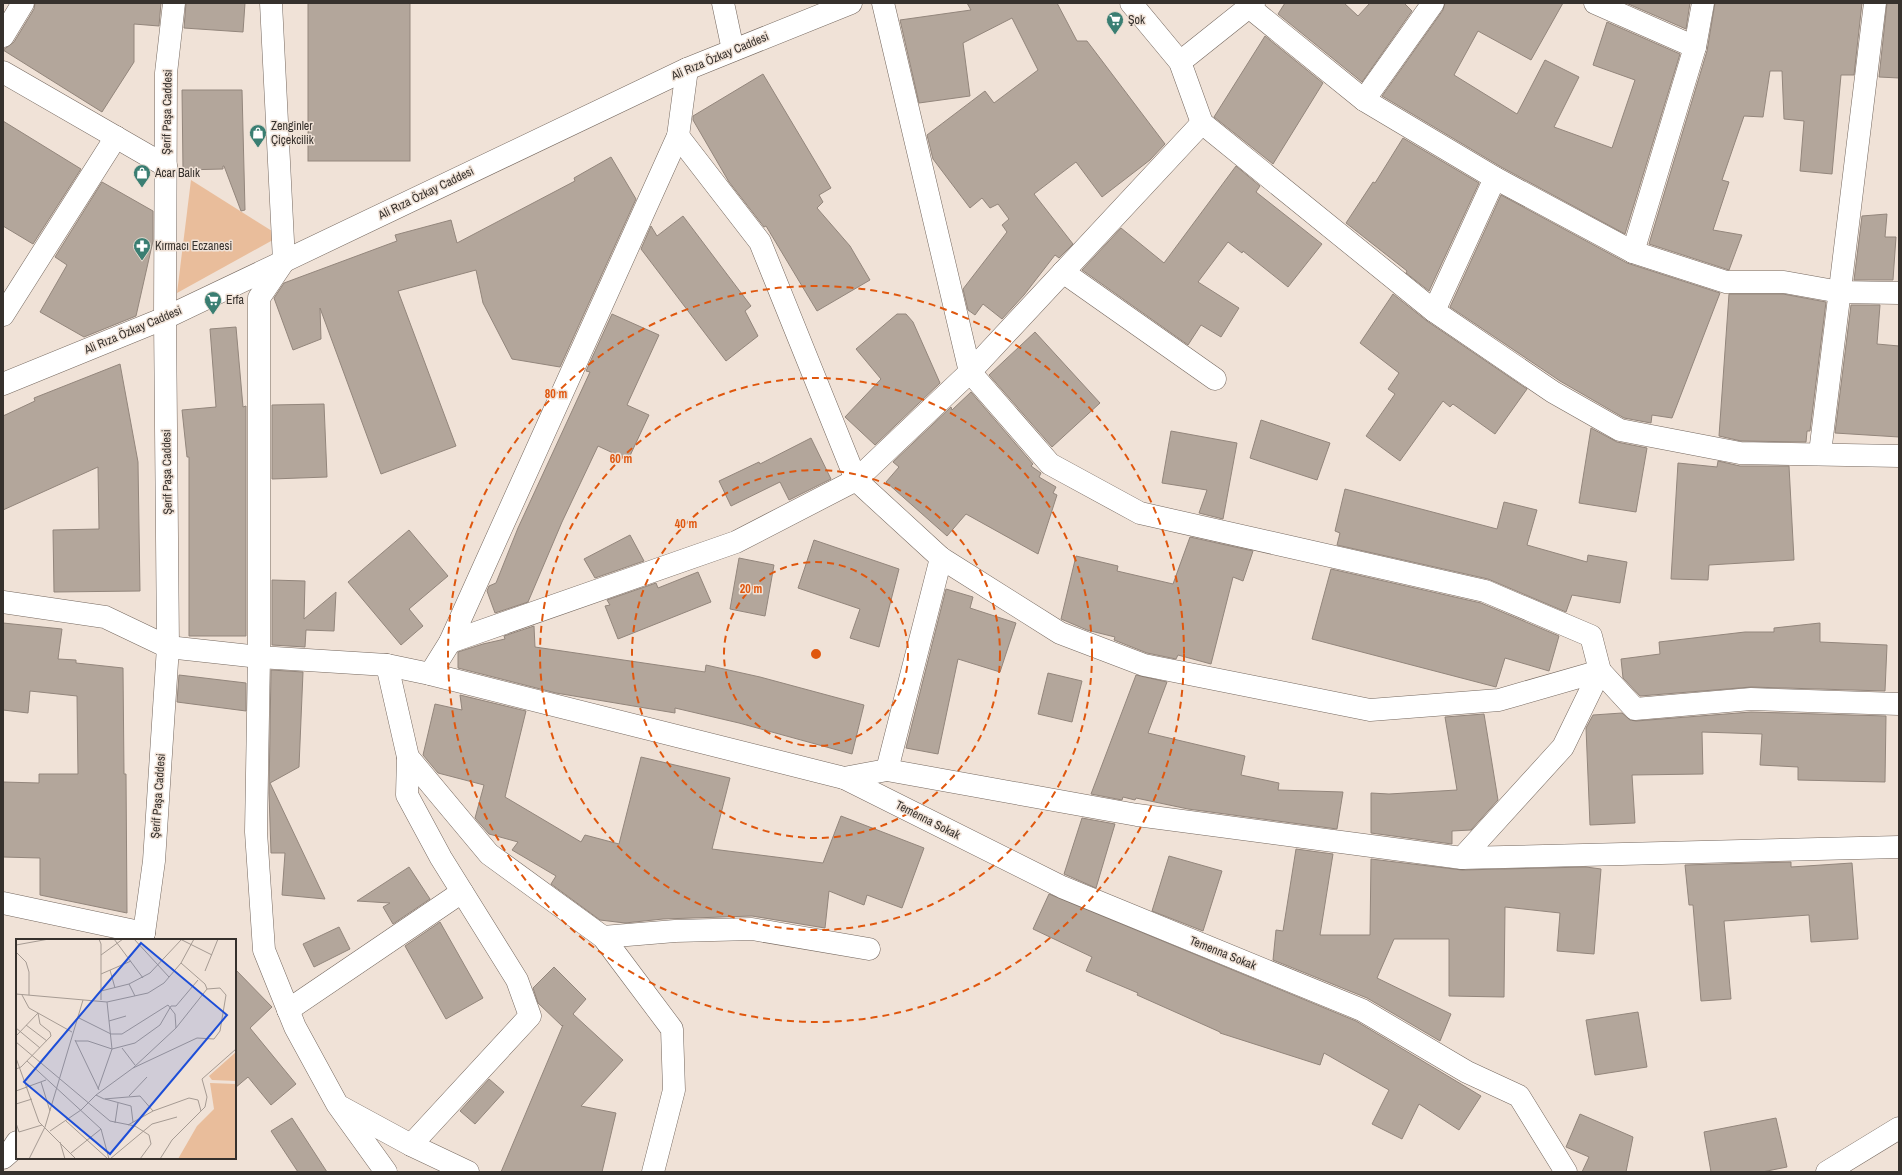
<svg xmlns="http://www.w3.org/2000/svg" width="1902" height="1175" font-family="'Archivo Narrow',sans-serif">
<rect width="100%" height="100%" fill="#f0e2d7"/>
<path fill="#e9bd9b" d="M191,180L280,236L177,293Z"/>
<g fill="#b3a69b" stroke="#93867c">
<path d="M35,3H161L159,26L134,24V62L102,112L3,50L14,42L34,9Z"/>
<path d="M186,3H245L243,32L184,28Z"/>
<rect x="308" y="3" width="102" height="158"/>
<path d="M967,3H1057L1077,41H1087L1165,144L1150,160L1102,197L1076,162L1034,194L1073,244L1059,258L1055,255L1024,295L1002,319L983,304L975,315L968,310L963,289L1007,232L1002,225L1009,219L998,204L990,208L982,198L970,208L933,159L927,135L985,91L994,103L1038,70L1012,18L963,43L970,96L919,103L900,20L971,10Z"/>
<path d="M1285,3H1344L1358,16L1370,3H1404L1412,11L1362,82L1278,14Z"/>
<path d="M1445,3H1563L1531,60L1478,31L1454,75L1517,114L1545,60L1579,77L1554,127L1612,148L1635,80L1593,65L1607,22L1680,54L1625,234L1501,167L1382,96L1443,10Z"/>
<path d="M1626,3H1690L1686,29Z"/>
<path d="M1715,3H1862L1854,75H1841L1832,174L1800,171L1804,121L1784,119L1782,71H1770L1763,117L1744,116L1722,180L1729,182L1713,230L1742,235L1729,270L1649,244L1707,51Z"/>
<path d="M1887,3H1899V78L1879,77Z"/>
<path d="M1265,36L1323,83L1273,164L1214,117Z"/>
<path d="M763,74L831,188L819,195L823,202L817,208L850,246L870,280L817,311L766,226L764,227L729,182L693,120V116Z"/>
<path d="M182,90H242L245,210L241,211L224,166H223V169L183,170Z"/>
<path d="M3,121L81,169L33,244L3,226Z"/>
<path d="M1403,138L1479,183L1429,291L1406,273L1407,271L1346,223L1373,182L1375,183Z"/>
<path d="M611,157L636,199L560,367L512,359L483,303L476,270L398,291L456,446L381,474L320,308L321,339L293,350L274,298L284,283L397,241L395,235L451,220L457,243L575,181L574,178Z"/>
<path d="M1236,166L1260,186L1256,192L1322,244L1288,287L1243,251L1242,253L1228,242L1198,282L1239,308L1221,337L1201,325L1188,345L1082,270L1121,228L1164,263Z"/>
<path d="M102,182L153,211V241L136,316L84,337L40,312L67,265L55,257Z"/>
<path d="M1501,195L1627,263L1720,293L1672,418L1652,415L1651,423L1624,418L1560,381L1450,307Z"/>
<path d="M1887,214L1885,237H1896L1893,280H1854L1862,216Z"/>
<path d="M683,216L751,306L745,311L758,336L726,361L641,249L651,226L657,236Z"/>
<path d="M1393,294L1427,321L1527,389L1495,434L1453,404L1450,407L1443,401L1400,461L1366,436L1395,394L1388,389L1399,373L1360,343Z"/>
<path d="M1729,294H1783L1826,302L1810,431H1807L1806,442L1741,441L1719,436Z"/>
<path d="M1851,305H1880L1877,344L1899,346V437L1835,433Z"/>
<path d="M612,314L659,335L627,405L649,415L628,460L598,446L562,522L528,602L495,613L487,591L489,586L496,583L518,528L590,372L586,371Z"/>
<path d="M897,314H906L913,322L940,383L875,445L845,417L881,379L856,349Z"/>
<path d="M236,327L243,407L246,406V636H189V457H187L182,410L216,407L210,329Z"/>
<path d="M1035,332L1100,403L1052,447L989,375Z"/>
<path d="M120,364L138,462L140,591L54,592L53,530L99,529L98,467L3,510V416L35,401L34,398Z"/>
<path d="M971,392L1033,464L1031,466L1041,473L1039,477L1056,487L1053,493L1057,495L1038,554L966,514L947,536L886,482L899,467L893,462L951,407L952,410Z"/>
<path d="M324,404L327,477L272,479V405Z"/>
<path d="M1261,420L1330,443L1317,480L1250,458Z"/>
<path d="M1591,428L1617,442L1647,448L1636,512L1579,503Z"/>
<path d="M1171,431L1237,443L1223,519L1199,513L1207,490L1162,483Z"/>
<path d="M811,438L831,479L789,500L780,482L731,506L719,481L759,462L760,464Z"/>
<path d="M1718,461L1740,466H1789L1794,560L1709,565L1708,580L1671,579L1678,463L1717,467Z"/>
<path d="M1345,489L1497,529L1504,502L1537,510L1527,545L1587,562L1588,555L1627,562L1620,603L1572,595L1566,612L1488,579L1337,545L1340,533L1335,531Z"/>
<path d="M409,530L448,576L409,609L423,626L401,645L348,582Z"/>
<path d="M630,535L644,561L595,578L584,559Z"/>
<path d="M1190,537L1253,551L1243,581L1233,577L1211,664L1178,655L1176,659L1147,653L1114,640L1115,637L1087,630L1061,619L1076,556L1118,566L1117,571L1173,584Z"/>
<path d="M814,540L899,569L879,647L850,638L860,609L798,588Z"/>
<path d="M739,558L774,565L765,616L730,609Z"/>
<path d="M1331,569L1481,603L1559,636L1549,671L1505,658L1496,687L1312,639Z"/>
<path d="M698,572L711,602L618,639L605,606L610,605L607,600L656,583L658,588Z"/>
<path d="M272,580L305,581L304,619L336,592L334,631L306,630L305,647L272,645Z"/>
<path d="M946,589L973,597L970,608L1016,623L1000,672L958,659L938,754L906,748Z"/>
<path d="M3,623L62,629L58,659L76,660V663L123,668L124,774H126L127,913L40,895V858L3,857V782L39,783V774H78L77,696L30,691L28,713L3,710Z"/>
<path d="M1820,623V642L1887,645L1885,691L1751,687L1640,696L1623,678L1621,659L1660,654L1659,642L1745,632H1774V628Z"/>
<path d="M534,626L535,647L705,672L706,665L760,677L864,705L852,754L739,723L675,708V713L556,693L458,668V652L483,644L505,639L504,636Z"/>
<path d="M271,670L303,672L299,767L270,783L325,899L282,895L285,853H271L269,793Z"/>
<path d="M1048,673L1082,681L1072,722L1038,714Z"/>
<path d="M179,675L246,683V711L177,702Z"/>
<path d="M1136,675L1167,682L1148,733L1245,756L1241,775L1279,783L1278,790L1343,792L1337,829L1188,809L1136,798L1135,800L1123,797L1122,800L1091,794Z"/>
<path d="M460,695L526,711L505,797L581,842L585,835L619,844L641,757L730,778L712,849L823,863L841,816L924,848L902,908L867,895L864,905L829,891L825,928L752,916L663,919L625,923L600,920L551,884L556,876L512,850L518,842L489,834L475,818L484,785L438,773L423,755L435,704L462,710Z"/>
<path d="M1751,712L1886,716L1885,782L1798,780V767L1760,765L1762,734L1702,732L1703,774L1632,775L1635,823L1590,825L1586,728L1593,715L1622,713L1630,720L1636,721Z"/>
<path d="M1484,714L1498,800L1471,830L1452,831V844L1371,833V793L1389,794L1457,790L1445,717Z"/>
<path d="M1082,818L1115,824L1096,888L1064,874Z"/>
<path d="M1296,849L1333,854L1320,935H1370L1371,859L1462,870L1586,867L1601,869L1594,954L1557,951L1560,913L1505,907L1504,997L1449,996V939H1394L1377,978L1451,1014L1440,1041L1367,998L1273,960L1276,930L1283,931Z"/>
<path d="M1169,856L1222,871L1203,931L1152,911Z"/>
<path d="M1791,862V867L1852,863L1858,939L1811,942L1809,915L1724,921L1731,999L1701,1001L1693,905H1689L1685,865Z"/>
<path d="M409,867L430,899L393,924L383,907L390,903L357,901Z"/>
<path d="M1049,894L1356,1021L1481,1096L1459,1130L1419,1104L1402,1139L1372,1124L1389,1090L1324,1053L1320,1065L1220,1033V1032L1137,995L1138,993L1086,971L1092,957L1033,929Z"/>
<path d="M440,922L483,998L446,1019L405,946Z"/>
<path d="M339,927L350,949L314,967L303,944Z"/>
<path d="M554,967L586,999L573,1014L623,1060L581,1106L616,1113L602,1172H501L563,1025L562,1026L538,1003L533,988Z"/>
<path d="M235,969L272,1007L250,1028L296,1084L271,1105L248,1077L235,1088Z"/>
<path d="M1638,1012L1647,1067L1595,1075L1586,1020Z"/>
<path d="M489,1079L504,1092L475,1124L460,1111Z"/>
<path d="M1580,1114L1633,1137L1626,1172H1582L1589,1157L1566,1147Z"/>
<path d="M292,1118L327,1172H298L271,1131Z"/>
<path d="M1776,1118L1787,1167L1762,1172H1711L1704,1132Z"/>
</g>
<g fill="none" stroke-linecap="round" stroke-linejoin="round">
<g stroke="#75685f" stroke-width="23">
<g id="minor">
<path d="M271,3L284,261L259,298V657L256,832L264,950L295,1027L337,1104L386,1172"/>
<path d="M723,3L733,50"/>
<path d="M883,3L970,372L1050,464L1140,513L1485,591L1591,636L1600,671L1563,747L1462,858"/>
<path d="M1131,3L1180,62L1202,123L1434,311L1553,392L1620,430L1740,453L1899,456"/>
<path d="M1595,3L1695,47"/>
<path d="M1249,7L1364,100L1495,178L1633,252L1726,282H1784L1840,292L1899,293"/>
<path d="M1180,62L1254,3"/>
<path d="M3,72L166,166"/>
<path d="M1364,100L1433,3"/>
<path d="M678,136L760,242L856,480L941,558L1060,633L1144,665L1370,710L1499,700L1600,671L1635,709L1751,699L1899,704"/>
<path d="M1633,252L1695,47L1703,3"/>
<path d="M1063,272L1215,379"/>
<path d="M1434,311L1495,178"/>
<path d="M3,315L116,137"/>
<path d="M3,384L165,318L687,69L851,3"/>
<path d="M1820,453L1875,3"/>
<path d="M3,602L105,617L168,647L259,657L387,665L430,674L844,778L887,770L1137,815L1462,858L1899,847"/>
<path d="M450,642L736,542L856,480L970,372L1202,123"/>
<path d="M387,665L408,757L489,854L603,937L672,1029L674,1090L653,1172"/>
<path d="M430,674L450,642L678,136L687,69"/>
<path d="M408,757L407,795L441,858L517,980L530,1016L411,1145"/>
<path d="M887,770L941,558"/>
<path d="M844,778L1062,887L1362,1010L1467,1072L1519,1096L1566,1172"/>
<path d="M3,903L144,933"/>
<path d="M603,937L675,931L752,929L869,949"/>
<path d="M141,940L144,933L154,861L168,647L165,318L166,73L174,3"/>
<path d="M288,1010L462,892"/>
<path d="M341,1107L411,1145L468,1172"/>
<path d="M3,1158L11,1151L17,1142"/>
<path d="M1827,1172L1899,1128"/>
</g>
</g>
<g stroke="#75685f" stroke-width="23">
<path id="tertiary" d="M3,36L23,3"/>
</g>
<use href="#minor" stroke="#fff" stroke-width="22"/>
<use href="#tertiary" stroke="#fff" stroke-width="22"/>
</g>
<g fill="none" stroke="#df570e" stroke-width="2" stroke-dasharray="7 5">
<circle cx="816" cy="654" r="92"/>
<circle cx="816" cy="654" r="184"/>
<circle cx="816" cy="654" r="276"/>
<circle cx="816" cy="654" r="368"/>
</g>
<defs>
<g id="supermarket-pin" transform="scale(0.9)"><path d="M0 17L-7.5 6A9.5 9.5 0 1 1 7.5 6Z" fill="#3a7e72" stroke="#f0e2d7"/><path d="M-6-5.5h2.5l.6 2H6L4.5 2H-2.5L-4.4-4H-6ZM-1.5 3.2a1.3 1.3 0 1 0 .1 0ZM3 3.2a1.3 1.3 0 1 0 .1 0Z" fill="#fff"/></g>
<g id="shop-pin" transform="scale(0.9)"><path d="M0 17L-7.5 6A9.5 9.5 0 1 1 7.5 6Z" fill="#3a7e72" stroke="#f0e2d7"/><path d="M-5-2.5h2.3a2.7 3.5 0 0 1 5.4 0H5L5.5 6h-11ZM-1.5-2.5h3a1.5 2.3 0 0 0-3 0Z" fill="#fff"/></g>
<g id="pharmacy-pin" transform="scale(0.9)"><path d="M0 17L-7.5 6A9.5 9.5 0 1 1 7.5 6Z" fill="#3a7e72" stroke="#f0e2d7"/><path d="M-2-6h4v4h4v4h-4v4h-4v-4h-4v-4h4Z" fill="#fff"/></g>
</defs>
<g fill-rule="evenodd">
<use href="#supermarket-pin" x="1115" y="20"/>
<use href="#shop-pin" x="258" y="133"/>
<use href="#shop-pin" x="142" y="173"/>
<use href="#pharmacy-pin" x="142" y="246"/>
<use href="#supermarket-pin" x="213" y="300"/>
</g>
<g text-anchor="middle" stroke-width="3" stroke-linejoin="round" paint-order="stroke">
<g font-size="12" fill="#36312d" stroke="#f0e2d7" text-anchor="start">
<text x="1128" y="24">Şok</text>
<text x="271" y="130">Zenginler<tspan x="271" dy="14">Çiçekcilik</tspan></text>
<text x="155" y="177">Acar Balık</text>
<text x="155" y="250">Kırmacı Eczanesi</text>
<text x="226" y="304">Erfa</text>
</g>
<g font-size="12" fill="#36312d" stroke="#f0e2d7">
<text transform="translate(720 56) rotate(-23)" y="4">Ali Rıza Özkay Caddesi</text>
<text transform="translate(167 112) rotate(-89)" y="4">Şerif Paşa Caddesi</text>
<text transform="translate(426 193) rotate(-26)" y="4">Ali Rıza Özkay Caddesi</text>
<text transform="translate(133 330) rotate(-23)" y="4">Ali Rıza Özkay Caddesi</text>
<text transform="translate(167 472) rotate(-91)" y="4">Şerif Paşa Caddesi</text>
<text transform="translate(158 796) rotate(-86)" y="4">Şerif Paşa Caddesi</text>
<text transform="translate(928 820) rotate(27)" y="4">Temenna Sokak</text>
<text transform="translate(1223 953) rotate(22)" y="4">Temenna Sokak</text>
</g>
</g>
<g transform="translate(16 939)">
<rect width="220" height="220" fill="#f0e2d7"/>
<path d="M220,113V142L196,141L193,137ZM194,144L220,145V220H162L181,187L198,170Z" fill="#e9bd9b"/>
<path fill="none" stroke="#a69b93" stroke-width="1" d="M83,0L85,5V61M98,0L127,39M118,0L153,38M164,0L196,16M0,6L33,0M0,13L10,23L13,33V56M85,16L107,0M165,24L189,45L191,50M94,31L99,49M189,32L202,0M85,35L115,22M113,45L119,57M85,52L113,45L134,34L165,1M0,55L91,63L132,54L148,44L165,24L178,0M6,56L13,69L56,93M61,78L95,95H106L152,66L159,75L160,89M93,82L110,77M10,86L31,102M0,89L24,109M0,97L22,74M59,101L83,151M59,102H72L96,110L119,104L144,86L155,67H160L182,41M0,103L94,182L119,187L133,196L135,205L124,220M106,109L119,126M0,119L23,183L60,220M11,122L85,190L93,220M117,129L181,99L198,100L204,92L210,56L204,49L191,50M0,130L5,128L35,97L34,93L24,85L22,74M25,143L34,172M82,150L96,110L91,63M0,152L30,141M80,156L88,160L124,157L137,172M113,157L131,138M89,160L115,167L117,183M0,165L16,160M50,182L92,220M0,184L3,193L26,186M99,184L102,164M112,186L137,172L173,159L182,161L185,172M34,192L65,171L80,156L117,129L160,89L191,50M44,203L49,220M55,214L85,190M13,220L29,188L67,61M94,220L136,185L161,178M144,220L156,201L189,168L191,158L186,140L220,110"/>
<path fill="#1d4ed8" fill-opacity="0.15" stroke="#1d4ed8" stroke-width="2" d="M125,4L211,76L94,215L8,143Z"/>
<rect width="220" height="220" fill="none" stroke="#36312d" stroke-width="2"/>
</g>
<circle cx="816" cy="654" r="6" fill="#df570e" stroke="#f0e2d7" stroke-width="2"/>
<g font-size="12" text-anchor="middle" font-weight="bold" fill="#df570e" stroke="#f0e2d7" stroke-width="3" stroke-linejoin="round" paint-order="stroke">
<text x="556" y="398">80 m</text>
<text x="621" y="463">60 m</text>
<text x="686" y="528">40 m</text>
<text x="751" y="593">20 m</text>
</g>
<rect width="1902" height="1175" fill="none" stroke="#36312d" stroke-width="8"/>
</svg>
